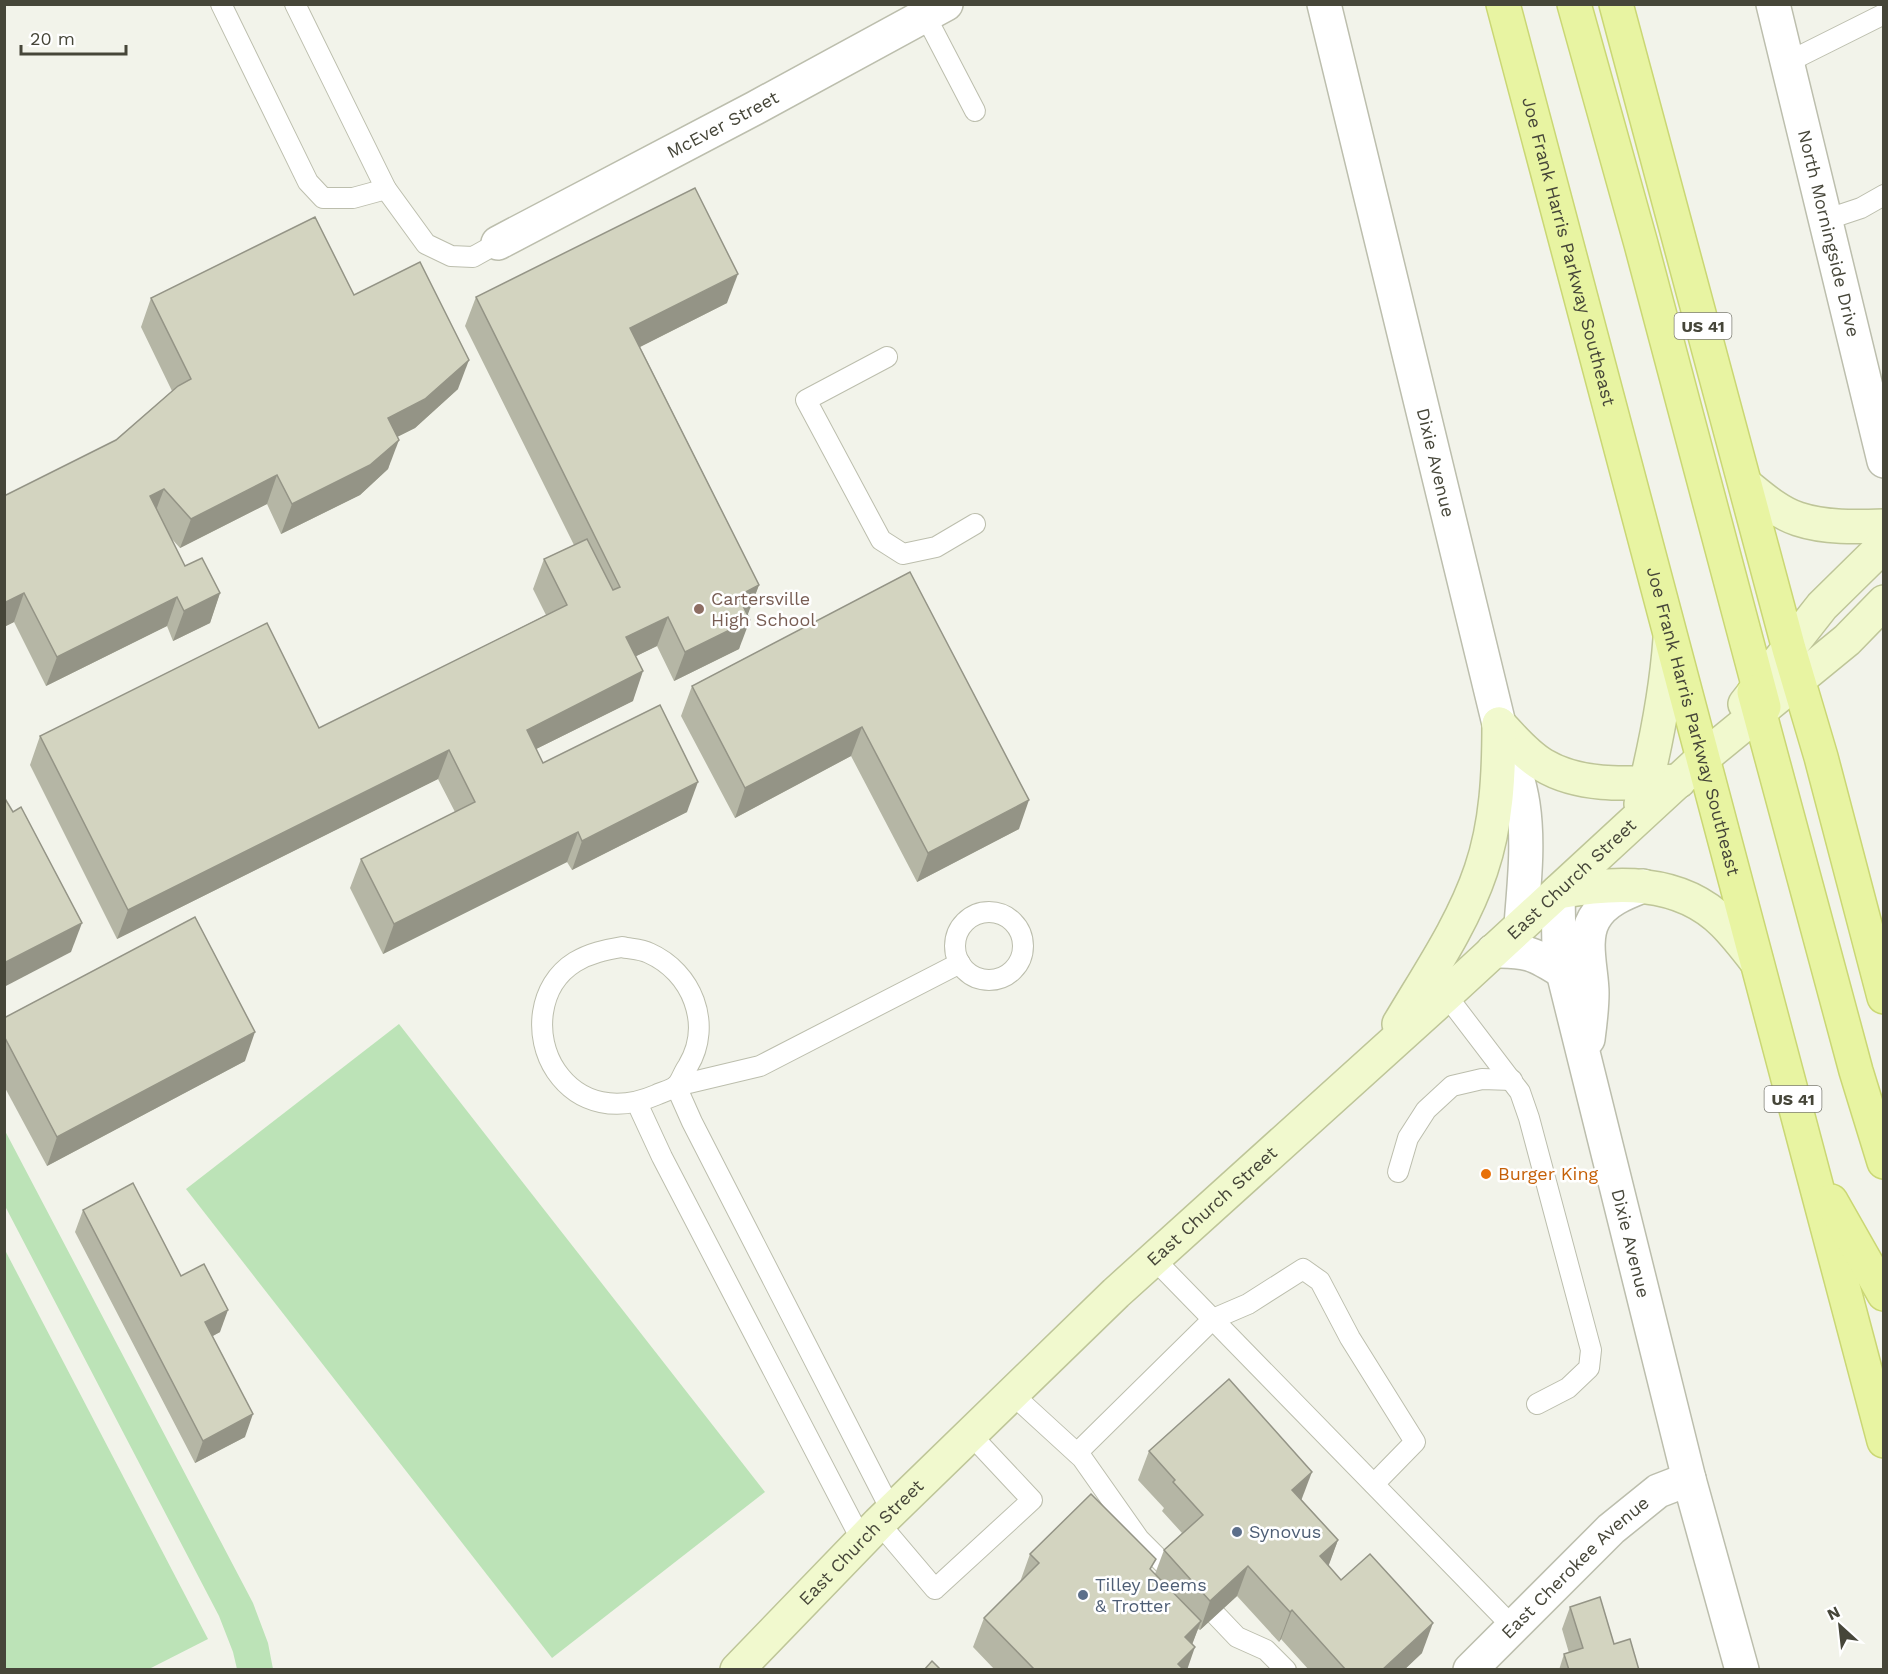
<svg xmlns="http://www.w3.org/2000/svg" width="1888" height="1674" font-family="'Work Sans',sans-serif">
<rect width="100%" height="100%" fill="#f2f3ea"/>
<g fill="#bce3b7">
<path d="M399,1024L765,1492L552,1658L186,1189Z"/>
<path d="M4,1129L253,1603L268,1643L273,1669H237L233,1652L219,1616L5,1206Z"/>
<path d="M5,1250L208,1639L149,1669H5Z"/>
</g>
<g fill="none" stroke-linecap="round" stroke-linejoin="round">
<g stroke="#bcbead" stroke-width="22">
<g id="service">
<path d="M221,4L308,182L323,198H353L386,189"/>
<path d="M295,4L386,189L426,244L451,256L473,257L498,243"/>
<path d="M925,15L975,111"/>
<path d="M1788,62L1884,14"/>
<path d="M1825,220L1861,208L1884,195"/>
<path d="M887,357L806,400L881,540L903,554L936,547L975,524"/>
<circle cx="989" cy="946" r="34"/>
<path d="M622,947C630,949 641,949 649,953C692,972 713,1024 688,1066C684,1071 681,1081 677,1085C672,1090 662,1092 656,1095C619,1111 580,1106 556,1071C533,1037 538,985 575,962C590,953 605,950 622,947Z"/>
<path d="M1446,995L1520,1092L1529,1118L1591,1350L1589,1368L1568,1388L1537,1404"/>
<path d="M637,1103L662,1157L862,1541"/>
<path d="M1398,1172L1408,1138L1426,1110L1452,1086L1482,1079L1512,1080"/>
<path d="M1154,1259L1513,1627"/>
<path d="M1012,1394L1082,1458L1139,1539L1167,1567"/>
<path d="M1077,1453L1213,1319L1248,1304L1303,1269L1320,1281L1350,1338L1415,1442L1374,1484"/>
<path d="M892,1512L692,1122L676,1086L760,1066L960,963"/>
<path d="M879,1523L935,1589L1032,1500L971,1435"/>
<path d="M1216,1615L1237,1637L1266,1650L1286,1670"/>
</g>
</g>
<g stroke="#bcbead" stroke-width="36">
<g id="minor">
<path id="s1" d="M498,243L755,108L946,4"/>
</g>
</g>
<g stroke="#bcbead" stroke-width="36">
<g id="tertiary">
<path id="s2" d="M1324,4L1499,724C1508,750 1519,777 1523,804C1529,844 1524,885 1521,925"/>
<path id="s3" d="M1773,4L1884,461"/>
<path id="s4" d="M1558,892L1559,950L1563,972L1689,1479L1742,1670"/>
<path d="M1493,951C1526,950 1535,954 1563,972"/>
<path d="M1588,1039C1590,1024 1592,1008 1592,993C1592,971 1582,940 1594,919C1604,901 1625,893 1643,886"/>
<path id="s5" d="M1470,1670L1611,1529L1658,1491L1689,1479"/>
</g>
</g>
<g stroke="#bec598" stroke-width="36">
<g id="secondary">
<path d="M1746,485C1762,498 1779,513 1798,519C1825,528 1856,527 1884,526"/>
<path d="M1745,704L1822,606L1884,545"/>
<path d="M1499,724C1512,738 1526,755 1543,765C1583,789 1635,783 1679,781"/>
<path d="M1641,804C1655,749 1666,695 1670,639"/>
<path d="M1558,892C1615,882 1679,878 1724,923C1736,935 1746,948 1756,961"/>
<path d="M1399,1024C1428,975 1463,924 1481,870C1497,823 1499,773 1499,724"/>
<path id="s6" d="M737,1670L879,1523L1116,1293L1446,995L1703,758L1847,640L1884,602"/>
</g>
</g>
<g stroke="#cad774" stroke-width="36">
<g id="primary">
<path id="s7" d="M1503,4L1884,1441"/>
<path d="M1574,4L1641,244L1764,707"/>
<path d="M1616,4L1789,649L1821,757L1884,997"/>
<path d="M1754,692L1856,1071L1884,1162"/>
<path d="M1831,1201L1884,1294"/>
</g>
</g>
<use href="#service" stroke="#fff" stroke-width="20"/>
<use href="#minor" stroke="#fff" stroke-width="33"/>
<use href="#tertiary" stroke="#fff" stroke-width="33"/>
<use href="#secondary" stroke="#f1f9ce" stroke-width="33"/>
<use href="#primary" stroke="#e8f4a2" stroke-width="33"/>
</g>
<g fill="#b5b6a5">
<path d="M354,295L458,389L415,428L397,437L388,469L360,495L281,534L267,504L180,548L171,538L185,566L220,593L210,623L173,641L167,626L46,686L14,622L4,627V496L116,440L172,391L141,327L151,298Z"/>
<path d="M476,297L727,303L640,347L759,585L747,615L739,649L674,681L657,646L636,656L633,701L536,749L543,763L687,812L572,870L567,862L383,954L350,888L361,859L455,812L438,779L117,939L30,765L40,736L319,728L546,615L533,589L544,559L574,545L465,326Z"/>
<path d="M910,572L1019,829L917,882L851,756L735,818L681,716L692,686Z"/>
<path d="M4,1036L245,1061L47,1166L4,1086Z"/>
<path d="M83,1210L181,1276L220,1332L212,1336L245,1437L195,1463L75,1232Z"/>
<path d="M1149,1451L1302,1500L1338,1540L1328,1566L1341,1580L1422,1653L1404,1670H1309L1281,1639L1279,1642L1237,1596L1200,1630L1198,1629L1192,1644L1187,1670H995L973,1647L984,1618L1020,1582L1030,1554L1151,1571L1155,1574L1164,1550L1182,1533L1162,1511L1164,1508L1138,1480Z"/>
<path d="M1570,1607L1614,1644L1639,1670H1559L1564,1654L1569,1653L1562,1629Z"/>
</g>
<g fill="#949486">
<path d="M738,274L727,303L620,357L630,328Z"/>
<path d="M469,360L458,389L415,428L377,447L388,418Z"/>
<path d="M399,440L388,469L360,495L281,534L292,504Z"/>
<path d="M277,475L267,504L180,548L191,519Z"/>
<path d="M164,489L153,518L150,496Z"/>
<path d="M759,585L748,614L728,625L738,596Z"/>
<path d="M24,593L14,622L4,627V603Z"/>
<path d="M220,593L210,623L173,641L184,611Z"/>
<path d="M177,597L167,626L46,686L57,657Z"/>
<path d="M668,617L657,646L616,666L626,637Z"/>
<path d="M750,620L739,649L674,681L685,652Z"/>
<path d="M643,671L633,701L516,759L527,730Z"/>
<path d="M862,727L851,756L735,818L745,788Z"/>
<path d="M449,750L438,779L117,939L128,910Z"/>
<path d="M698,782L687,812L572,870L582,841Z"/>
<path d="M1029,800L1019,829L917,882L928,853Z"/>
<path d="M578,832L567,862L383,954L394,924Z"/>
<path d="M82,923L71,952L4,987V963Z"/>
<path d="M255,1032L245,1061L47,1166L57,1137Z"/>
<path d="M228,1310L220,1332L197,1345L205,1322Z"/>
<path d="M253,1414L245,1437L195,1463L203,1441Z"/>
<path d="M1312,1472L1301,1501L1292,1490Z"/>
<path d="M1338,1540L1327,1570L1320,1556Z"/>
<path d="M1248,1566L1237,1596L1200,1630L1210,1601Z"/>
<path d="M1292,1610L1281,1639L1279,1642L1290,1612Z"/>
<path d="M1201,1621L1190,1650L1185,1637Z"/>
<path d="M1433,1623L1422,1653L1404,1670H1382Z"/>
<path d="M1195,1647L1187,1670H1176L1178,1664Z"/>
</g>
<g fill="#d3d4c0" stroke="#949486" stroke-width="1.5">
<path d="M695,188L738,274L630,328L759,585L738,596L750,620L685,652L668,617L626,637L643,671L527,730L543,763L660,705L698,782L582,841L578,832L394,924L361,859L475,802L449,750L128,910L40,736L267,623L319,728L567,605L544,559L587,539L613,590L620,587L476,297Z"/>
<path d="M315,217L354,295L420,262L469,360L425,399L388,418L399,440L370,465L292,504L277,475L191,519L164,489L150,496L185,566L202,558L220,593L184,611L177,597L57,657L24,593L4,603V496L116,440L178,386L191,379L151,298Z"/>
<path d="M910,572L1029,800L928,853L862,727L745,788L692,686Z"/>
<path d="M4,797L13,812L21,807L82,923L4,963Z"/>
<path d="M195,917L255,1032L57,1137L4,1036V1018Z"/>
<path d="M133,1183L181,1276L204,1264L228,1310L205,1322L253,1414L203,1441L83,1210Z"/>
<path d="M1229,1379L1312,1472L1292,1490L1338,1540L1320,1556L1341,1580L1370,1554L1433,1623L1382,1670H1346L1292,1610L1290,1612L1248,1566L1210,1601L1164,1550L1203,1515L1173,1482L1175,1480L1149,1451Z"/>
<path d="M1091,1494L1156,1559L1150,1569L1201,1621L1185,1637L1195,1647L1178,1664L1184,1670H1035L984,1618L1039,1563L1030,1554Z"/>
<path d="M1600,1597L1614,1644L1630,1639L1639,1670H1569L1564,1654L1583,1648L1570,1607Z"/>
<path d="M932,1661L941,1670H924Z"/>
</g>
<circle fill="#8d6e63" stroke="#fff" stroke-width="2" cx="699" cy="609" r="6"/>
<circle fill="#e8710a" stroke="#fff" stroke-width="2" cx="1486" cy="1174" r="6"/>
<g fill="#5c6f8a" stroke="#fff" stroke-width="2">
<circle cx="1237" cy="1532" r="6"/>
<circle cx="1083" cy="1595" r="6"/>
</g>
<g text-anchor="middle" stroke-width="5" stroke-linejoin="round" paint-order="stroke">
<g fill="#fff" stroke="#7e7e74" stroke-width="1.5">
<rect x="1674.5" y="313" width="57" height="26" rx="4.5"/>
<rect x="1764.5" y="1086" width="57" height="26" rx="4.5"/>
</g>
<g font-size="16" font-weight="bold" fill="#464639">
<text x="1703" y="332">US 41</text>
<text x="1793" y="1105">US 41</text>
</g>
<g font-size="18" fill="#464639" stroke="#fff">
<text dy="6" stroke="none"><textPath href="#s1" startOffset="254">McEver Street</textPath></text>
<text dy="6" stroke="none"><textPath href="#s3" startOffset="236">North Morningside Drive</textPath></text>
<text dy="6" stroke="none"><textPath href="#s7" startOffset="256">Joe Frank Harris Parkway Southeast</textPath></text>
<text dy="6" stroke="none"><textPath href="#s2" startOffset="472">Dixie Avenue</textPath></text>
<text dy="6" stroke="none"><textPath href="#s7" startOffset="742">Joe Frank Harris Parkway Southeast</textPath></text>
<text dy="6" stroke="none"><textPath href="#s6" startOffset="1150">East Church Street</textPath></text>
<text dy="6" stroke="none"><textPath href="#s6" startOffset="664">East Church Street</textPath></text>
<text dy="6" stroke="none"><textPath href="#s4" startOffset="360">Dixie Avenue</textPath></text>
<text dy="6" stroke="none"><textPath href="#s6" startOffset="178">East Church Street</textPath></text>
<text dy="6" stroke="none"><textPath href="#s5" startOffset="147">East Cherokee Avenue</textPath></text>
</g>
<g font-size="18" fill="#785e54" stroke="#fff" text-anchor="start">
<text x="711" y="605">Cartersville<tspan x="711" dy="21">High School</tspan></text>
</g>
<g font-size="18" fill="#c56008" stroke="#fff" text-anchor="start">
<text x="1498" y="1180">Burger King</text>
</g>
<g font-size="18" fill="#4e5e75" stroke="#fff" text-anchor="start">
<text x="1249" y="1538">Synovus</text>
<text x="1095" y="1591">Tilley Deems<tspan x="1095" dy="21">&amp; Trotter</tspan></text>
</g>
</g>
<rect width="1888" height="1674" fill="none" stroke="#464639" stroke-width="12"/>
<g transform="translate(1840 1626) rotate(333)" stroke="#ffffff" stroke-width="4.5" paint-order="stroke">
<path d="M0-4.5L10 22L0 15L-10 22Z" fill="#464639"/>
<text y="-9" font-size="16" font-weight="bold" text-anchor="middle" fill="#464639">N</text>
</g>
<path d="M21 45v9h105v-9" fill="none" stroke="#464639" stroke-width="3"/>
<text x="30" y="45" font-size="18" fill="#464639" stroke="#ffffff" stroke-width="4.5" paint-order="stroke">20 m</text>
</svg>
